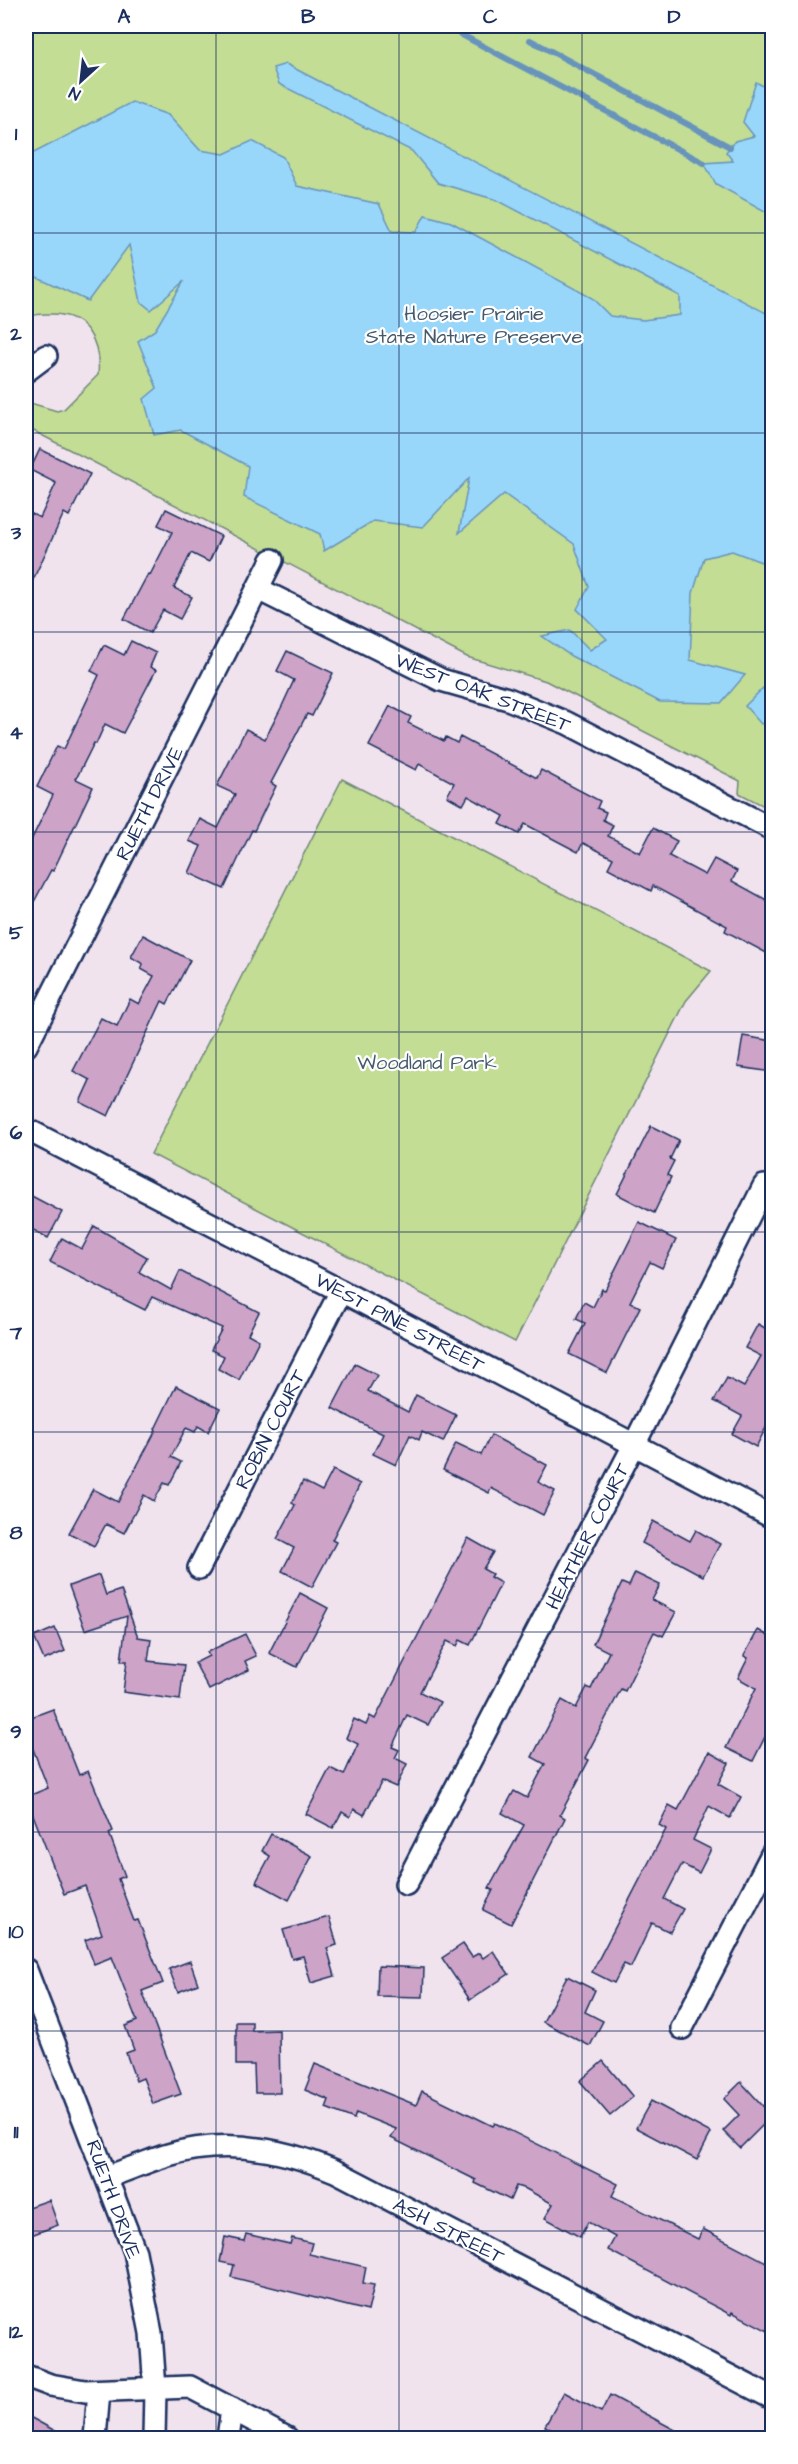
<svg xmlns="http://www.w3.org/2000/svg" width="798" height="2464" font-family="'Architects Daughter',sans-serif">
<rect width="100%" height="100%" fill="#f0e3ee"/>
<filter id="ink" filterUnits="userSpaceOnUse"><feTurbulence type="fractalNoise" baseFrequency=".0167" numOctaves="2"/><feDisplacementMap in="SourceGraphic" scale="12" xChannelSelector="R" yChannelSelector="G"/><feConvolveMatrix kernelMatrix="1 2 1 2 8 2 1 2 1" color-interpolation-filters="sRGB"/></filter>
<g filter="url(#ink)">
<g fill="#c3dd94" stroke="#6f8679" stroke-width="1.5">
<path d="M26,26H772V810L739,793L740,781L546,681L467,657L26,427L27,402L57,411L64,409L98,375C101,343 87,314 52,314C41,314 35,313 26,320Z"/>
<path d="M342,779L711,971L686,1001L515,1342L151,1154Z"/>
</g>
<g fill="#99d7fa" stroke="#6794bc" stroke-width="1.5">
<path d="M286,64L772,316V566L732,551L704,558L693,593L690,660L745,675L721,703L660,702L571,656L542,636L570,630L590,650L607,639L577,609L589,587L574,544L504,494L459,533L469,478L423,527L373,521L324,551L320,534L244,497L248,466L181,430L154,435L144,399L157,388L138,341L155,330L184,281L151,310L141,302L129,245L88,301L26,272V157L132,102L168,115L200,150L224,154L252,141L283,157L297,186L379,204L392,231L416,232L425,215L451,222L592,298L610,316L643,320L680,315V296L497,200L438,183L412,151L279,84L273,68Z"/>
<path d="M756,82L770,90L772,88V215L716,184L704,163L733,161L726,152L735,141L754,136L743,122Z"/>
<path d="M763,688L772,693V739L770,738V721L761,724L745,706Z"/>
</g>
<g fill="none" stroke-linecap="round" stroke-linejoin="round">
<g stroke="#6794bc" stroke-width="6">
<path d="M445,26L704,163"/>
<path d="M530,40L730,147"/>
</g>
</g>
<g fill="#cda3c8" stroke="#1b2f5e" stroke-width="1.5">
<path d="M40,449L90,474L69,516L64,513L26,595V511L40,518L56,483L30,470Z"/>
<path d="M166,509L221,536L209,562L191,553L174,588L192,597L180,619L163,610L150,633L124,619L148,574L150,575L172,532L158,525Z"/>
<path d="M131,641L156,653L150,667L156,670L123,733L105,724L96,744L94,743L76,779L93,787L53,871L51,870L26,917V851L53,795L37,787L57,746L64,749L99,675L91,671L104,645L124,655Z"/>
<path d="M287,651L333,673L312,716L307,714L271,783L276,786L254,831L252,830L224,889L189,873L201,846L189,841L200,819L218,828L235,794L217,786L246,729L265,739L282,706L294,680L277,671Z"/>
<path d="M390,706L411,717L408,723L444,741L446,737L457,743L460,737L537,778L541,770L600,801L597,808L606,812L603,820L613,825L608,836L640,853L653,828L677,841L669,856L705,875L714,859L737,871L732,881L772,903V956L725,931L727,926L653,886L651,891L608,868L613,858L583,843L578,852L525,824L519,834L500,824L504,816L468,796L463,805L447,796L454,783L419,764L416,770L369,746Z"/>
<path d="M143,935L190,960L167,1004L162,1001L108,1116L80,1102L90,1080L73,1071L101,1018L117,1026L130,999L139,1004L154,976L141,969L143,964L131,957Z"/>
<path d="M743,1036L772,1041V1072L738,1067Z"/>
<path d="M651,1126L679,1140L670,1159L674,1161L667,1175L671,1177L654,1213L617,1194Z"/>
<path d="M26,1193L62,1212L48,1238L26,1226Z"/>
<path d="M639,1222L676,1240L662,1268L650,1262L630,1302L640,1307L607,1373L569,1354L585,1323L576,1319L584,1302L593,1307L602,1289L605,1290Z"/>
<path d="M94,1226L147,1257L139,1272L171,1290L180,1271L259,1312L248,1334L259,1340L239,1380L218,1369L224,1356L211,1350L222,1328L152,1297L145,1310L50,1262L62,1238L82,1249Z"/>
<path d="M758,1324L772,1332V1416L756,1447L732,1434L742,1416L714,1401L727,1378L744,1387L761,1356L745,1348Z"/>
<path d="M355,1364L377,1375L368,1391L408,1412L416,1395L456,1415L443,1442L422,1432L419,1440L410,1435L396,1465L373,1454L383,1434L332,1408Z"/>
<path d="M176,1386L220,1408L208,1432L198,1426L195,1432L186,1428L171,1457L181,1462L169,1485L164,1483L154,1501L144,1495L124,1533L106,1524L94,1546L69,1533L93,1489L118,1502L156,1430L155,1429Z"/>
<path d="M491,1435L547,1465L538,1482L555,1491L543,1515L491,1488L489,1493L443,1470L456,1443L481,1455Z"/>
<path d="M333,1470L360,1484L332,1540L336,1542L312,1587L282,1571L294,1548L277,1539L295,1505L292,1503L303,1481L322,1491Z"/>
<path d="M653,1521L690,1541L696,1530L720,1544L703,1576L642,1543Z"/>
<path d="M468,1538L493,1552L483,1569L492,1574L490,1577L501,1583L470,1645L460,1640L457,1646L447,1641L420,1692L440,1702L428,1725L407,1715L392,1747L399,1750L395,1758L407,1764L396,1787L382,1781L364,1815L354,1809L350,1817L342,1812L333,1828L306,1814L330,1768L344,1775L358,1744L346,1738L354,1719L366,1725L370,1716L375,1719Z"/>
<path d="M635,1573L660,1585L652,1600L676,1612L663,1636L654,1632L625,1691L621,1689L585,1758L589,1760L560,1815L565,1818L511,1924L483,1910L493,1890L489,1888L524,1825L502,1813L514,1791L527,1798L545,1764L532,1757L562,1700L576,1708L587,1687L591,1689L609,1652L593,1644L622,1583L629,1586Z"/>
<path d="M99,1575L106,1595L121,1590L138,1637L151,1639L148,1661L184,1665L180,1700L123,1692L127,1661H121L127,1616L85,1630L69,1586Z"/>
<path d="M300,1593L328,1608L297,1667L269,1653Z"/>
<path d="M55,1628L65,1651L44,1660L34,1637Z"/>
<path d="M758,1630L772,1638V1723L753,1761L726,1748L756,1688L738,1678L748,1658L744,1656Z"/>
<path d="M245,1634L256,1656L245,1661L249,1670L209,1690L195,1663L209,1656L207,1652Z"/>
<path d="M53,1709L79,1775L88,1771L113,1831L109,1833L125,1876L118,1879L134,1921L138,1920L163,1983L142,1991L181,2094L153,2104L143,2078L136,2081L126,2053L134,2050L125,2026L137,2021L112,1957L94,1964L85,1940L102,1934L85,1886L64,1894L26,1797L48,1788L31,1744L26,1746V1719Z"/>
<path d="M709,1752L729,1763L718,1784L741,1797L730,1818L709,1806L693,1840L711,1849L699,1873L682,1864L664,1899L683,1909L670,1932L652,1923L631,1967L624,1964L614,1983L592,1972L666,1829L659,1825L669,1805L678,1810Z"/>
<path d="M271,1834L312,1856L289,1900L256,1882L270,1856L262,1851Z"/>
<path d="M329,1917L337,1945L327,1948L335,1976L311,1983L303,1956L292,1959L283,1930Z"/>
<path d="M463,1944L472,1957L479,1953L483,1958L493,1951L509,1974L470,2000L442,1958Z"/>
<path d="M190,1961L198,1984L178,1992L169,1969Z"/>
<path d="M378,1966L424,1968L423,1997L377,1996Z"/>
<path d="M567,1976L595,1990L585,2012L603,2021L590,2046L543,2022Z"/>
<path d="M236,2022H252V2031L279,2030L280,2093H255L254,2065H236Z"/>
<path d="M603,2061L633,2097L610,2116L580,2081Z"/>
<path d="M315,2064L416,2105L422,2091L493,2126L495,2123L618,2184L612,2196L698,2239L703,2229L772,2265V2333L732,2312L731,2315L608,2250L615,2237L588,2222L580,2237L545,2218L553,2204L526,2189L516,2186L510,2200L475,2183L476,2180L391,2138L396,2129L356,2113L354,2119L326,2108L329,2100L305,2090Z"/>
<path d="M741,2082L772,2116L740,2148L723,2131L739,2115L724,2099Z"/>
<path d="M651,2101L711,2133L697,2160L636,2128Z"/>
<path d="M49,2200L58,2225L26,2237V2208Z"/>
<path d="M246,2234L290,2244L292,2238L312,2243L309,2254L366,2267L363,2283L374,2285L368,2311L231,2277L234,2265L220,2262L225,2237L244,2241Z"/>
<path d="M564,2392L601,2412L610,2395L692,2439H568L545,2426Z"/>
<path d="M26,2415L70,2439H26Z"/>
</g>
<g fill="none" stroke-linecap="round" stroke-linejoin="round">
<g stroke="#1b2f5e" stroke-width="26">
<g id="minor">
<path d="M26,371L46,356"/>
<path d="M258,589L441,680L508,699L567,723L772,829"/>
<path d="M26,1046L272,560"/>
<path d="M26,1129L341,1291L772,1517"/>
<path d="M199,1568L341,1291"/>
<path d="M406,1884L634,1445L764,1186"/>
<path d="M26,1970L135,2252L151,2333L155,2389L154,2438"/>
<path d="M682,2028L772,1854"/>
<path d="M107,2177C127,2170 148,2161 168,2155C225,2138 281,2148 335,2171L772,2398"/>
<path d="M26,2376L50,2385L85,2391L190,2387L287,2438"/>
<path d="M95,2438L99,2391"/>
<path d="M228,2438L232,2409"/>
</g>
</g>
<use href="#minor" stroke="#fff" stroke-width="21"/>
</g>
</g>
<path fill="none" stroke="#1b2f5e" stroke-width="1.5" stroke-opacity="0.55" d="M216,26V2438M399,26V2438M582,26V2438M26,233H772M26,433H772M26,632H772M26,832H772M26,1032H772M26,1232H772M26,1432H772M26,1632H772M26,1832H772M26,2031H772M26,2231H772"/>
<g text-anchor="middle" stroke-width="4.5" stroke-linejoin="round" paint-order="stroke">
<g font-size="20" fill="#455a6c" stroke="#fff">
<text x="474" y="320">Hoosier Prairie<tspan x="474" dy="23">State Nature Preserve</tspan></text>
<text x="427" y="1069">Woodland Park</text>
</g>
<g font-size="20" fill="#1b2f5e" stroke="#fff">
<text transform="translate(483 692) rotate(21)" y="7">WEST OAK STREET</text>
<text transform="translate(149 803) rotate(-63)" y="7">RUETH DRIVE</text>
<text transform="translate(400 1322) rotate(28)" y="7">WEST PINE STREET</text>
<text transform="translate(270 1429) rotate(-63)" y="7">ROBIN COURT</text>
<text transform="translate(587 1536) rotate(-63)" y="7">HEATHER COURT</text>
<text transform="translate(114 2199) rotate(70)" y="7">RUETH DRIVE</text>
<text transform="translate(449 2230) rotate(27)" y="7">ASH STREET</text>
</g>
</g>
<rect width="798" height="2464" fill="none" stroke="#fff" stroke-width="66"/>
<g transform="translate(81 81) rotate(207)" stroke="#ffffff" stroke-width="4.5" paint-order="stroke">
<path d="M0-4.5L10 22L0 15L-10 22Z" fill="#1b2f5e"/>
<text y="-9" font-size="16" font-weight="bold" text-anchor="middle" fill="#1b2f5e">N</text>
</g>
<rect x="33" y="33" width="732" height="2398" fill="none" stroke="#1b2f5e" stroke-width="2"/>
<g font-size="20" text-anchor="middle" font-weight="bold" fill="#1b2f5e">
<text x="124" y="23">A</text>
<text x="308" y="23">B</text>
<text x="490" y="23">C</text>
<text x="674" y="23">D</text>
<text x="16" y="140">1</text>
<text x="16" y="340">2</text>
<text x="16" y="539">3</text>
<text x="16" y="739">4</text>
<text x="16" y="939">5</text>
<text x="16" y="1139">6</text>
<text x="16" y="1339">7</text>
<text x="16" y="1539">8</text>
<text x="16" y="1738">9</text>
<text x="16" y="1938">10</text>
<text x="16" y="2138">11</text>
<text x="16" y="2338">12</text>
</g>
</svg>
